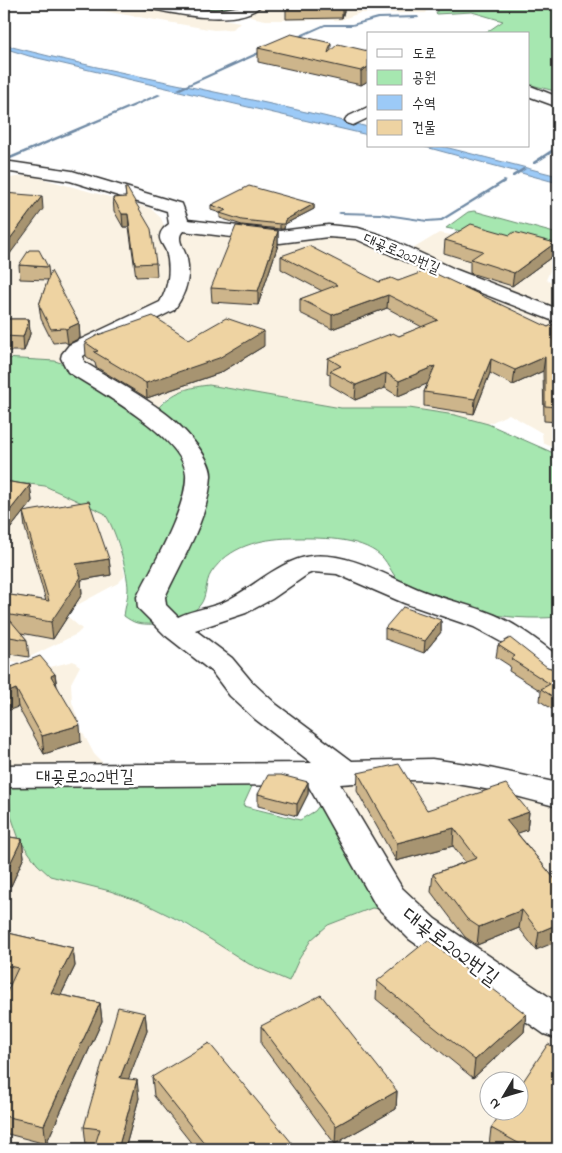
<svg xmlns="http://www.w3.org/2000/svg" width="562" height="1153" font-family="'Indie Flower','Poor Story',sans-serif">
<rect width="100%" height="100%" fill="#fff"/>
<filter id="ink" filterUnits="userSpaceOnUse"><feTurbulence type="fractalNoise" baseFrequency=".02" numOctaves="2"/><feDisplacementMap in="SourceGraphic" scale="10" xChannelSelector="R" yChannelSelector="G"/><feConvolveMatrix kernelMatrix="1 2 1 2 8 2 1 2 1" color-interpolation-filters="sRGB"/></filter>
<g filter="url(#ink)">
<g fill="#faf2e3" fill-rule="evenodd">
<path d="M79,4H140L240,22L233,29L214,30L92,9L82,6Z"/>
<path d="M262,4H432L426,13H360L340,20H266L250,17V14Z"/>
<path d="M29,175L150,208L161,218L165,228L364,239L558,319V450L543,443L542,433L509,414L488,424L455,415L409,408H341L209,385L195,387L171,395L163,401L151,417L55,361L4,358V179Z"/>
<path d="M439,233L506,243L558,255V270L551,268L546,280L558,285V312L467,278L411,250Z"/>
<path d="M29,484L45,486L104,513L110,520L120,552L125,576L118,583L68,610L67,616L82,629L77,634L17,663L4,660V485Z"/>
<path d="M73,661L80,666L71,683L72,702L81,729L94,754L109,769L4,770V683L28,673Z"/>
<path d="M412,777L498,789L558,803V1016L496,974L413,908L334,781Z"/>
<path d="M4,784H9L11,816L50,876L110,891L144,903L289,981L299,959L311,940L328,925L372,908L388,910L405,926L558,1034V1149H4ZM490,1080H520V1110H490Z"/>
</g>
<g fill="#a6e7b0" stroke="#68896e">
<path d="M157,4H246C225,17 180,8 157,4Z"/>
<path d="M440,4H558V92L528,84V34H474H484L503,21L472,12L436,14Z"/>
<path d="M474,211L558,234V250L446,228L468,212Z"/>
<path d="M4,358L55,361L64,364L150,417C168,395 181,388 209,385L341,408H409L455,415L488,424L558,455V617C505,622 449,609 402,583C393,578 389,563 381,556C359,536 318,538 290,538C260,539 229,546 211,573C205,582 207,597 200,605C188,621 156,627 137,623C133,622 128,619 124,616C125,607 128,598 128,589C128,572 115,526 104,513L45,486L29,484L4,485Z"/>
<path d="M9,784H253L243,806L300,820L315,811L322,802L388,910L372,908L328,925L311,940L299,959L289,981L249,964L188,925L144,903L110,891L50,876L37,864L19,839L11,816Z"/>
</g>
<g fill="#9ccaf7" stroke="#6f8aa5">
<path d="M4,45C124,76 248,96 368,127V135L29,56L4,48Z"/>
<path d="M422,146H441L558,176V183Z"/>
</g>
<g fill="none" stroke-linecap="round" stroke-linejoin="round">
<g fill="#6f8aa5" fill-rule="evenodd">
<path d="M418,16L419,18L378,19L352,26H325L294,40L291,39L325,24H352L378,17Z"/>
<path d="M265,49L268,50L180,90L177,89Z"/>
<path d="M158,94L161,95L11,159L4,160V158L9,157Z"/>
<path d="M557,146H558V149L535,164H533V162Z"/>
<path d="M523,168L526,169L514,177H512V175Z"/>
<path d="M504,180L507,181L442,221L427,222L380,215L340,214L338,213L340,212L380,213L427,220L441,219Z"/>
</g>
<g stroke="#2b2b2b" stroke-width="3">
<g id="minor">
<path d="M141,4C166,2 190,10 215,10C232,9 246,3 262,4C242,29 170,13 143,7Z"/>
<path d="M528,85L558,97V107L528,96Z"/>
<path d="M368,107V118L353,125L347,123L345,120L347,117Z"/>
<path d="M4,161L72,171L182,204L188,220L280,231L328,225L358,228L381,235L457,270L558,309V322L551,320L443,278L356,239L328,237L280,243L183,231C175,239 185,249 187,259C191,278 185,295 174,310L88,353L83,356L84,362C111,379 140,394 165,413C180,424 212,457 211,476C209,517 182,560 165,597L166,605L178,617C194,609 213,608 228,600C255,586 282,559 312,556C350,552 388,577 423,591C446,600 472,605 495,615C518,625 538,641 558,656V680L547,677L505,644L474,627L404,603L337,574L313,572L308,574L272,599L246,613L195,630L232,658L252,682L277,705L352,761L432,759L480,766L558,783V807C517,796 475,785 433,781C402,778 371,782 340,784L402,888L435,919L558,1003V1039L544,1034L409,939L376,906L308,785L4,787V765L312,763L255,719L230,696L212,672L165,635L138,608L137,597C152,567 188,506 186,474C184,437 98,391 68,372L61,358L62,354L69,345L160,302C169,287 171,267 166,251C164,246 159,241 160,236C161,230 165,227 169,224L167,211L70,181L4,171Z"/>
</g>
</g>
<use href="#minor" fill="#fff" fill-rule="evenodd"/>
</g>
<g fill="#cdb58b" stroke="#2b2b2b">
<path d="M288,4H346L342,18L286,19V8Z"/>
<path d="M331,43V50L368,51V81L361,85L258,62V48Z"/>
<path d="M125,188L156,263L157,276L136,277L129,227H123L114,211L113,198L126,197Z"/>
<path d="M314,204V209L285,224L284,229H280L242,225L220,218V213L211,210V205Z"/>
<path d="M278,231V245L258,305L212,302L211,288Z"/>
<path d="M445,240L553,256L512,286L470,273V261L444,253Z"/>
<path d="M281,256L379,282L398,281L548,327L558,322V422L544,421L543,371L513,385L490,373L474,414L424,406V392L428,383L398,396L385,388L355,400L330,385V374L327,373L328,358L399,336L422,327L387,308L332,329L300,313V299L322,291L281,269Z"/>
<path d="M19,265L48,267L49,276L79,323L80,338L68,344L65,342L53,343L41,319L39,305L48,280L20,279Z"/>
<path d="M558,286V302L555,301L556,287Z"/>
<path d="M4,319H29L30,334L24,351H4Z"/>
<path d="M189,339L264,346L220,373L147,398L96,367L95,363L86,356L85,342Z"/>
<path d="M4,481L30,485L32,501L10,529L4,528Z"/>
<path d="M23,512L109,559L111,575L81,580L82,594L53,639L21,633L27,640L29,657L4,653V594L46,601L25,528Z"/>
<path d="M441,620V632L424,653L385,639V628Z"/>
<path d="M498,645L547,667L558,670V713L540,701L541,691L509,671L510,666L496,657Z"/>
<path d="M4,670L55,674L57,686L81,742L44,754L18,707Z"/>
<path d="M358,773L427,810L529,812L527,830L517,833L558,883L536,950L519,928L477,945L465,937L431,892L433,874L465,862L453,846L396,861L357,791Z"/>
<path d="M308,782V794L297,816L258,806V794Z"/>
<path d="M4,836L22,839L24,857L11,886L4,885Z"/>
<path d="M4,932L73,948L75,966L61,995L100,1003L102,1021L46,1144L4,1133V998L11,984L4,982Z"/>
<path d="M377,981L526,1014L524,1032L473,1078L376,999Z"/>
<path d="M145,1013L147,1031L128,1079L139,1098L125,1149H95V1147L86,1145L84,1127Z"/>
<path d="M261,1026L397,1091L396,1109L335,1144L261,1044Z"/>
<path d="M152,1077L297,1149H196L154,1096Z"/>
<path d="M491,1128L558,1149H495L489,1146Z"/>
</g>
<g fill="#a79471" stroke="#2b2b2b">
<path d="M343,4H346L342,18V8Z"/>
<path d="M368,67V81L361,85V71Z"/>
<path d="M42,196L43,209L4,262V247Z"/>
<path d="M314,204V209L285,224L284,229H280V224L285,220Z"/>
<path d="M122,214H128L129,227H123Z"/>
<path d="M278,231V245L258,305V291Z"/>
<path d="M555,243L553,256L512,286L514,273Z"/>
<path d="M388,295L387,308L332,329V315Z"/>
<path d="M29,319L30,334L24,351L23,337Z"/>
<path d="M79,323L80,338L68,344L66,329Z"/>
<path d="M264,331V346L220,373L147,398L146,383Z"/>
<path d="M545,357L543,371L513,385L515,370Z"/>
<path d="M491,359L490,373L474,414L475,399Z"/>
<path d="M435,366L434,381L398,396L399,381Z"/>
<path d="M386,373L385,388L355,400L356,385Z"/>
<path d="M30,485L32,501L10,529L8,513Z"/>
<path d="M109,559L111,575L81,580L82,594L53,639L51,622L76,564Z"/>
<path d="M441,620V632L424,653L425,641Z"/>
<path d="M55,674L57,691L51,676Z"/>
<path d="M16,689L18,707L4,712V694Z"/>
<path d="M80,725L81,742L44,754L42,736Z"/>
<path d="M308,782V794L297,816V804Z"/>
<path d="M529,812L527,830L504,838L506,820Z"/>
<path d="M454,828L453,846L396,861L397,843Z"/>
<path d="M22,839L24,857L11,886L8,868Z"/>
<path d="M522,910L519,928L477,945L479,927Z"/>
<path d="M558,924V941L536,950L539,932Z"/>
<path d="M73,948L75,966L53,1011L51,993Z"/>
<path d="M100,1003L102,1021L46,1144L44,1125Z"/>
<path d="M145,1013L147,1031L122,1096L120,1078Z"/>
<path d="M526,1014L524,1032L473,1078L475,1060Z"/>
<path d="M137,1080L139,1098L125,1149H118Z"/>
<path d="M397,1091L396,1109L335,1144L336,1126Z"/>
</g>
<g fill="#eed3a2" stroke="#2b2b2b">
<path d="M288,4H343L342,8H286Z"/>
<path d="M291,34L331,43L328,53L338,44L368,51V67L361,71L258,48Z"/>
<path d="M249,186L314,204L285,220L284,224H280L242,220L220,213L226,210L211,205Z"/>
<path d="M125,188H127L151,229L156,263L135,264L128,214H122L113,198L126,197Z"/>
<path d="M4,193L42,196L4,247Z"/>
<path d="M471,224L510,235L514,232L555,243L514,273L471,259L483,251L445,240Z"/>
<path d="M236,226L278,231L258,291L211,288Z"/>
<path d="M309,246L379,282L391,278L398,281L428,270L548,327L558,322V407L545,406V357L515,370L491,359L475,399L424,392L435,366L399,381L386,373L356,385L330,371L341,366L328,358L393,333L399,336L438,320L388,295L332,315L300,299L337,285L281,256Z"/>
<path d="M29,250H39L48,267L19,265Z"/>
<path d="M51,271L79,323L66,329L64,328L51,329L39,305Z"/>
<path d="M153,316L189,339L226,318L264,331L219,358L146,383L94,352L98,351L85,342L98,335Z"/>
<path d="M4,319H29L23,337L4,336Z"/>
<path d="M4,481L30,485L8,513H4Z"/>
<path d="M89,501L109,559L76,564L81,577L51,622L5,614L27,640L4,636V594L49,601L23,512Z"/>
<path d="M403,607L441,620L425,641L385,628Z"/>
<path d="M510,638L547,667L558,670V700L541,689L550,684L511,659L515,656L498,645Z"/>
<path d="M40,656L55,674L51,676L80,725L42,736L16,689L4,694V670Z"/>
<path d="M399,764L427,810L506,784L529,812L506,820L558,883V924L539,932L522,910L479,927L467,919L433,874L477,858L454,828L397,843L358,773Z"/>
<path d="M268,775H281L308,782L297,804L258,794Z"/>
<path d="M4,836L22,839L8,868H4Z"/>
<path d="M4,932L73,948L51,993L100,1003L44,1125L4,1116V998L18,968L4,965Z"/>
<path d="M428,940L526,1014L475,1060L377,981Z"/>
<path d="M321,995L397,1091L336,1126L261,1026Z"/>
<path d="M118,1007L145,1013L120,1078L137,1080L118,1149H105L94,1148L100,1129L84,1127Z"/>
<path d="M209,1043L297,1149H209L152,1077Z"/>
<path d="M548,1044L558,1049V1149H529L491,1128L503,1110H520V1086Z"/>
</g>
</g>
<g text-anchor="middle" stroke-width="4.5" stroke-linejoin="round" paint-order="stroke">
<g font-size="15" fill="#2b2b2b" stroke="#fff">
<text transform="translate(402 253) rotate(23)" y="5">대곶로202번길</text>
</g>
<g font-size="18" fill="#2b2b2b" stroke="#fff">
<text x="85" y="782">대곶로202번길</text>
</g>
<g font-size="21" fill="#2b2b2b" stroke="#fff">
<text transform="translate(451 946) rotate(37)" y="7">대곶로202번길</text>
</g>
</g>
<rect width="562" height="1153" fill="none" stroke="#fff" stroke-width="20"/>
<rect x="10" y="10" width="542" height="1133" fill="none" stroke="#2b2b2b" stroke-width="2" filter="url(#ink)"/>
<rect x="367" y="32" width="162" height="115" fill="#ffffff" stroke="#aaaaaa"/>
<rect x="377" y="49" width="25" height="8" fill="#ffffff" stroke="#aaaaaa"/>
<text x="412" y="58" font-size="15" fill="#2b2b2b">도로</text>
<rect x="377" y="70" width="25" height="15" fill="#a6e7b0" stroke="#aaaaaa"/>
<text x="412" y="82" font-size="15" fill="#2b2b2b">공원</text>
<rect x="377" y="95" width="25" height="15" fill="#9ccaf7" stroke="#aaaaaa"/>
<text x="412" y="108" font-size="15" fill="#2b2b2b">수역</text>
<rect x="377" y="120" width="25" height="15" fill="#eed3a2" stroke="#aaaaaa"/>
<text x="412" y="132" font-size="15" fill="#2b2b2b">건물</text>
<g transform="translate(504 1096) rotate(232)"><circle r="24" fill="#ffffff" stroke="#aaaaaa"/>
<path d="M0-4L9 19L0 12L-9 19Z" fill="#2b2b2b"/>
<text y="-8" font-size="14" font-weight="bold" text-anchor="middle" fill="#2b2b2b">N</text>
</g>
</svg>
